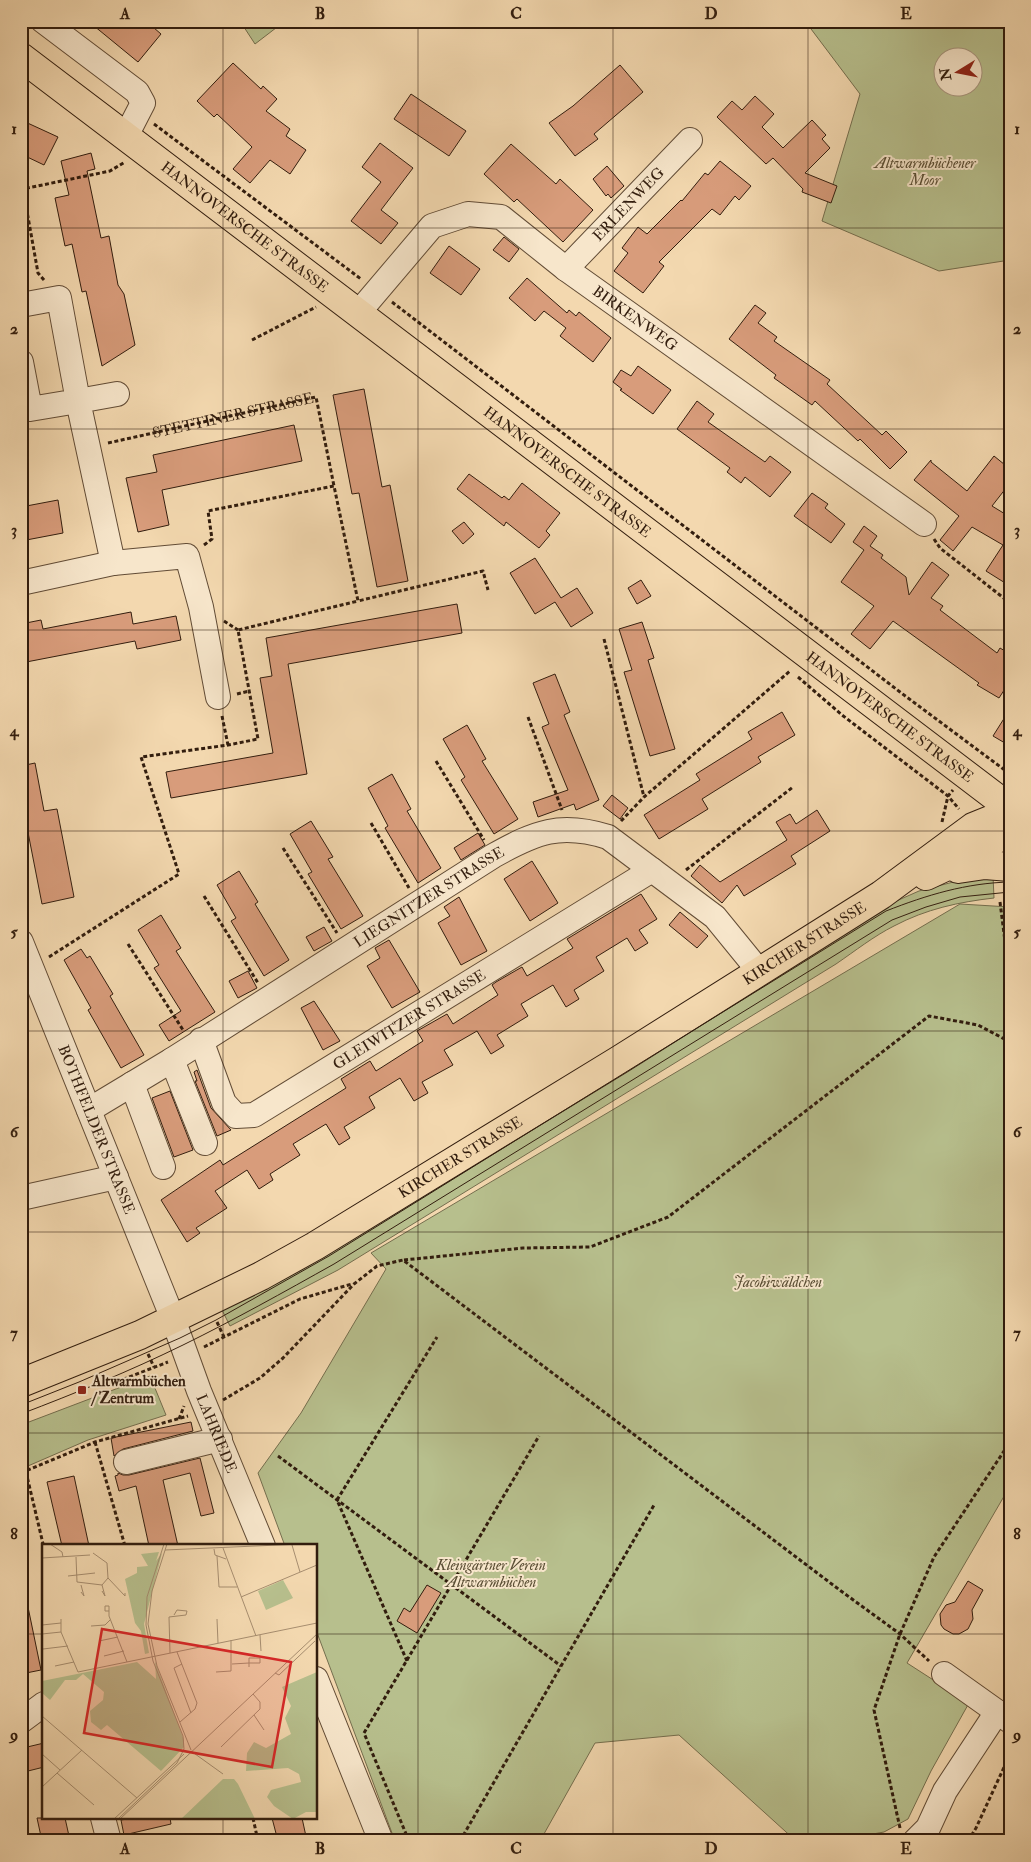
<svg xmlns="http://www.w3.org/2000/svg" width="1031" height="1862" font-family="'IM FELL Double Pica',serif">
<rect width="100%" height="100%" fill="#f3d8af"/>
<filter id="stains"><feTurbulence type="fractalNoise" baseFrequency=".004" numOctaves="4"/><feColorMatrix values="0 0 0 0 .2 0 0 0 0 .09 0 0 0 0 .02 0 0 0 .5 -.17"/></filter>
<radialGradient id="worn" r=".72"><stop offset=".6" stop-color="#630" stop-opacity="0"/><stop offset="1" stop-color="#630" stop-opacity=".3"/></radialGradient>
<g fill="#b7bf8d" stroke="#746e4e" fill-rule="evenodd">
<path d="M240,21H285L255,44Z"/>
<path d="M805,21H1010V260L939,271L822,221L860,94ZM944,58H974V88H944Z"/>
<path d="M993,876L994,898C959,902 926,909 894,926C874,936 855,951 836,964L338,1270L230,1326L220,1306L885,906L919,891L957,881Z"/>
<path d="M960,904L1010,907V1486L907,1663L969,1703L931,1771L908,1819L884,1832L834,1841H796L679,1735L595,1743L540,1841H395L316,1630V1546H285L258,1473L301,1413L386,1269L371,1253Z"/>
<path d="M150,1376L166,1415L88,1440L21,1469V1425Z"/>
</g>
<g fill="#d89c7b" stroke="#321d0e">
<path d="M88,21H146L161,34L138,62Z"/>
<path d="M233,63L261,89L263,86L277,99L266,111L290,129L286,136L306,150L290,174L270,160L250,183L233,169L252,147L217,114L214,117L197,101Z"/>
<path d="M620,65L643,92L594,134L598,139L575,156L549,123L573,106Z"/>
<path d="M411,94L466,131L449,156L394,119Z"/>
<path d="M755,96L774,114L762,127L783,148L812,120L826,135L822,139L830,148L805,173L837,186L831,203L802,192L803,189L773,158L766,164L717,117L732,101L742,110Z"/>
<path d="M21,120L58,137L44,165L21,154Z"/>
<path d="M380,143L413,168L381,210L398,223L381,244L351,221L381,182L362,167Z"/>
<path d="M511,144L556,184L560,179L593,210L563,242L517,199L514,202L484,174Z"/>
<path d="M91,153L95,169L87,171L101,238L109,236L118,285L124,294L135,345L102,366L86,291L82,292L72,244L65,246L55,198L69,195L61,161Z"/>
<path d="M720,161L751,186L739,200L735,196L720,215L712,209L659,262L664,266L643,293L614,271L628,253L622,248L638,227L647,234L681,200L682,201L705,173L708,175Z"/>
<path d="M607,166L624,186L611,198L608,194L606,196L593,179Z"/>
<path d="M504,237L519,249L509,262L493,250Z"/>
<path d="M449,246L480,269L461,295L430,273Z"/>
<path d="M527,278L567,313L569,310L576,316L579,312L611,338L593,362L560,336L566,328L544,311L535,321L509,298Z"/>
<path d="M755,305L766,313L758,323L777,337L774,341L830,380L827,384L882,435L886,431L907,452L890,469L860,439L858,441L815,401L812,405L774,378L776,375L729,339Z"/>
<path d="M638,366L671,390L653,414L620,390L622,389L613,382L621,370L631,376Z"/>
<path d="M364,389L382,487L390,485L408,581L377,587L359,493L352,494L333,395Z"/>
<path d="M697,401L714,414L708,422L765,462L770,456L791,472L770,497L745,477L741,483L727,472L730,468L677,429Z"/>
<path d="M294,425L302,461L162,490L169,525L138,532L126,478L157,472L153,455Z"/>
<path d="M994,456L1010,469V483L992,506L1010,517V586L986,571L1003,545L972,527L953,551L940,540L959,516L914,480L931,460V462L967,491Z"/>
<path d="M469,474L502,498L504,496L509,500L522,483L560,513L546,531L550,535L539,548L506,522L504,526L457,489Z"/>
<path d="M812,493L828,504L825,508L845,524L831,543L794,516Z"/>
<path d="M58,500L63,533L21,541V507Z"/>
<path d="M464,522L474,534L463,544L452,531Z"/>
<path d="M864,526L877,536L870,546L883,555L881,558L906,577L909,595L932,562L949,575L931,598L943,606L940,610L997,653L1000,648L1010,654V681L999,698L977,685L979,683L893,621L870,649L851,634L874,606L841,582L864,550L853,542Z"/>
<path d="M535,558L561,598L577,588L593,613L571,627L555,602L535,614L510,573Z"/>
<path d="M641,580L651,596L637,604L628,588Z"/>
<path d="M457,604L462,633L288,664L307,774L171,798L166,772L273,753L260,678L272,676L266,638Z"/>
<path d="M131,612L133,624L176,616L181,640L137,649L135,641L21,663V624L41,620L43,629Z"/>
<path d="M642,622L654,658L648,660L675,749L650,756L624,672L632,670L619,629Z"/>
<path d="M555,674L570,712L564,715L599,800L576,810L574,804L538,817L533,802L568,790L542,727L549,724L533,683Z"/>
<path d="M1010,709V746L993,736Z"/>
<path d="M782,712L795,735L758,757L761,762L702,799L708,809L659,839L644,815L700,780L696,774L752,739L748,732Z"/>
<path d="M467,725L486,759L482,761L518,819L494,834L461,780L465,777L443,739Z"/>
<path d="M35,763L44,811L57,809L74,897L42,904L25,817L21,818V766Z"/>
<path d="M392,774L411,809L407,811L441,868L418,883L385,828L388,826L368,788Z"/>
<path d="M612,795L628,808L620,819L603,806Z"/>
<path d="M817,810L830,831L791,856L796,864L744,896L737,885L722,903L691,876L700,865L720,882L787,840L776,822L790,814L796,824Z"/>
<path d="M311,821L333,857L328,859L363,916L341,929L308,874L312,872L290,834Z"/>
<path d="M478,833L485,845L461,860L454,848Z"/>
<path d="M532,861L558,903L530,921L504,879Z"/>
<path d="M239,871L258,902L255,904L289,960L264,976L231,921L236,918L217,885Z"/>
<path d="M641,894L657,919L639,930L648,943L635,951L627,938L596,957L604,971L574,990L579,999L566,1007L553,985L521,1004L528,1016L497,1035L504,1046L491,1054L477,1031L444,1050L453,1065L422,1082L428,1093L414,1101L400,1078L369,1097L375,1108L344,1127L350,1138L339,1145L326,1124L293,1144L300,1155L270,1174L273,1180L259,1189L247,1170L215,1191L227,1208L196,1228L200,1233L187,1242L161,1200L220,1160L223,1165L346,1088L341,1079L370,1061L376,1071L423,1041L417,1031L447,1014L453,1024L498,995L492,985L496,982L522,967L527,976L573,948L567,939Z"/>
<path d="M459,897L487,951L461,965L438,923L450,916L444,907Z"/>
<path d="M680,912L708,936L697,948L669,925Z"/>
<path d="M161,915L181,948L176,951L215,1012L169,1041L159,1025L181,1011L154,968L159,965L138,930Z"/>
<path d="M324,927L332,941L314,951L306,937Z"/>
<path d="M389,940L420,992L392,1008L367,966L380,958L375,948Z"/>
<path d="M81,949L87,958L90,956L113,994L110,996L144,1055L121,1068L88,1010L91,1008L64,960Z"/>
<path d="M248,971L257,988L238,998L229,981Z"/>
<path d="M314,1001L340,1041L323,1050L301,1008Z"/>
<path d="M197,1070L211,1108L231,1130L217,1136L195,1081H197L194,1072Z"/>
<path d="M170,1091L193,1150L174,1157L152,1098Z"/>
<path d="M191,1422L193,1431L123,1449L114,1456L111,1438Z"/>
<path d="M200,1458L214,1513L201,1516L190,1473L163,1480L178,1546H149L136,1486L119,1491L115,1476L118,1475V1473L123,1475H129Z"/>
<path d="M74,1476L89,1546H62L47,1482Z"/>
<path d="M968,1581L983,1590L972,1610L973,1619L968,1629L959,1634H953L944,1629L941,1625L940,1614L946,1605L955,1602Z"/>
<path d="M427,1585L441,1593L417,1633L397,1621L404,1608L410,1612Z"/>
<path d="M28,1607L41,1670L21,1674V1608Z"/>
<path d="M44,1743V1767L28,1771L23,1748Z"/>
<path d="M37,1818H65L69,1836L51,1841H42Z"/>
<path d="M133,1818H170L171,1824L124,1835L121,1820Z"/>
<path d="M272,1818H302L307,1841H278Z"/>
</g>
<g fill="none" stroke-linecap="round" stroke-linejoin="round">
<g stroke="#624c36" stroke-width="26">
<g id="minor">
<path d="M43,21L137,92L143,103L126,136"/>
<path id="s2" d="M566,269L690,140"/>
<path d="M21,305L59,298L78,401L30,409L21,362"/>
<path id="s3" d="M359,312L432,226L468,214L501,217L566,269L924,524"/>
<path d="M113,563L78,401L117,394"/>
<path d="M21,583L113,563L187,556L201,607L218,697"/>
<path id="s4" d="M21,942L173,1319L199,1391L263,1546"/>
<path id="s5" d="M201,1040L224,1103L236,1116L254,1115L652,870"/>
<path d="M172,1060L205,1143"/>
<path d="M132,1084L163,1167"/>
<path id="s6" d="M89,1110L172,1060L493,856C536,832 560,822 608,837L715,917L759,971"/>
<path d="M21,1198L116,1177"/>
<path d="M126,1462L220,1439"/>
<path d="M944,1674L1010,1721"/>
<path d="M316,1679L381,1841"/>
<path d="M21,1721L44,1704"/>
<path d="M103,1818L109,1841"/>
<path d="M915,1841L928,1828L945,1791L997,1712"/>
</g>
</g>
<g stroke="#321d0e" stroke-width="30">
<g id="major">
<path id="s7" d="M21,57L1010,808"/>
<path d="M958,869L985,865L1010,867"/>
<path d="M926,876L988,847L1003,830L1010,817"/>
<path id="s8" d="M21,1383L140,1335L261,1276L315,1246L619,1060L881,895L973,827L1010,812"/>
</g>
</g>
<g stroke="#321d0e" stroke-width="3" stroke-dasharray="4 2.5" stroke-linecap="butt">
<path d="M154,124L361,279"/>
<path d="M44,280L38,273L23,189L110,171L125,162"/>
<path d="M392,302L900,692L1010,774"/>
<path d="M252,340L316,307"/>
<path id="s1" d="M108,443L316,397L334,486"/>
<path d="M934,539L940,548L1010,603"/>
<path d="M204,545L212,539L208,511L334,486L358,601L483,571L488,590"/>
<path d="M224,621L238,630"/>
<path d="M604,639L644,797"/>
<path d="M798,677L842,715L948,796L959,809"/>
<path d="M237,694L249,691"/>
<path d="M222,716L228,745"/>
<path d="M528,717L562,810"/>
<path d="M436,761L484,840"/>
<path d="M621,821L644,797L790,671"/>
<path d="M942,822L948,796L953,790"/>
<path d="M371,823L409,888"/>
<path d="M283,848L337,933"/>
<path d="M686,870L793,787"/>
<path d="M204,896L258,983"/>
<path d="M1000,902L1007,957L1010,960"/>
<path d="M128,944L183,1030"/>
<path d="M49,957L179,874L141,757L228,745L258,739L238,630L358,601"/>
<path d="M404,1260L523,1248L590,1247L668,1217L929,1016L978,1025L1010,1042"/>
<path d="M217,1322L224,1337"/>
<path d="M204,1347L300,1299L352,1284"/>
<path d="M148,1354L154,1367"/>
<path d="M111,1384L168,1362"/>
<path d="M223,1400L260,1378L283,1358L354,1284L377,1266L403,1260L841,1591L900,1634L929,1661"/>
<path d="M179,1419L184,1406"/>
<path d="M95,1442L125,1546"/>
<path d="M278,1456L561,1666"/>
<path d="M26,1472L44,1548"/>
<path d="M21,1473L95,1442L188,1416"/>
<path d="M407,1661L337,1500L437,1337"/>
<path d="M253,1818L258,1841"/>
<path d="M900,1828L874,1710L900,1634L934,1557L1010,1442"/>
<path d="M409,1841L364,1733L539,1436"/>
<path d="M460,1841L654,1505"/>
<path d="M968,1841L976,1828L1006,1763L1010,1760"/>
</g>
<use href="#minor" stroke="#f7e6cb" stroke-width="24"/>
<use href="#major" stroke="#f3d8af" stroke-width="28"/>
<g stroke="#321d0e" stroke-width="1">
<path d="M21,1405L79,1382L180,1338L216,1320L329,1256L886,911C927,895 966,883 1010,882"/>
<path d="M21,1414C76,1393 130,1371 183,1345C234,1320 284,1292 334,1264L892,920L926,907L960,897L1010,892"/>
</g>
</g>
<path fill="none" stroke="#321d0e" stroke-width="1" stroke-opacity="0.55" d="M223,21V1546M418,21V1841M613,21V1841M808,21V1841M21,228H1010M21,429H1010M21,630H1010M21,831H1010M21,1031H1010M21,1232H1010M21,1433H1010M21,1634H44M316,1634H1010M223,1818V1841"/>
<rect fill="#8f2418" stroke="#f7e6cb" stroke-width="2" x="77" y="1385" width="10" height="10" rx="2.5"/>
<g text-anchor="middle" stroke-width="4" stroke-linejoin="round" paint-order="stroke">
<g font-size="15" font-style="italic" fill="#5a4e34" stroke="#f7e6cb">
<text x="925" y="168">Altwarmbüchener<tspan x="925" dy="17">Moor</tspan></text>
<text x="778" y="1287">Jacobiwäldchen</text>
<text x="491" y="1570">Kleingärtner Verein<tspan x="491" dy="17">Altwarmbüchen</tspan></text>
</g>
<g font-size="15" fill="#321d0e" stroke="#f7e6cb">
<text dy="5" stroke="none"><textPath href="#s2" startOffset="90">ERLENWEG</textPath></text>
<text dy="5" stroke="none"><textPath href="#s7" startOffset="281">HANNOVERSCHE STRASSE</textPath></text>
<text dy="5" stroke="none"><textPath href="#s3" startOffset="352">BIRKENWEG</textPath></text>
<text dy="5" stroke="none"><textPath href="#s1" startOffset="128">STETTINER STRASSE</textPath></text>
<text dy="5" stroke="none"><textPath href="#s7" startOffset="686">HANNOVERSCHE STRASSE</textPath></text>
<text dy="5" stroke="none"><textPath href="#s7" startOffset="1091">HANNOVERSCHE STRASSE</textPath></text>
<text dy="5" stroke="none"><textPath href="#s6" startOffset="401">LIEGNITZER STRASSE</textPath></text>
<text dy="5" stroke="none"><textPath href="#s8" startOffset="900">KIRCHER STRASSE</textPath></text>
<text dy="5" stroke="none"><textPath href="#s5" startOffset="285">GLEIWITZER STRASSE</textPath></text>
<text dy="5" stroke="none"><textPath href="#s4" startOffset="202">BOTHFELDER STRASSE</textPath></text>
<text dy="5" stroke="none"><textPath href="#s8" startOffset="495">KIRCHER STRASSE</textPath></text>
<text dy="5" stroke="none"><textPath href="#s4" startOffset="529">LAHRIEDE</textPath></text>
</g>
<g font-size="15" font-weight="bold" fill="#321d0e" stroke="#f7e6cb" text-anchor="start">
<text x="92" y="1386">Altwarmbüchen<tspan x="92" dy="17">/ Zentrum</tspan></text>
</g>
</g>
<g transform="translate(42 1544)">
<rect width="275" height="275" fill="#f3d8af"/>
<path d="M117,8L114,17L120,9L102,80L107,109L103,110L99,87L93,79L83,35L95,29V23L106,22L99,10ZM241,36L251,54L224,66L216,47ZM113,117L142,196V203L119,227L65,181L59,186L49,178L48,167L61,156L62,148L41,130L34,136H23L8,156L0,149V137L95,118L114,135ZM275,128V268H264L251,275L232,262L225,253L229,246L259,238L257,230L246,224L204,227L205,209L212,198L224,204L249,190L243,174L249,162L240,143ZM181,235H192L196,240L213,275H139Z" fill="#b7bf8d"/>
<path fill="none" stroke="#a68d6f" stroke-width="1" d="M8,0L20,8L21,13M125,0L110,47L106,80L115,122L149,206M250,1L258,28M181,4L214,92M172,5L173,11L184,15M123,6L259,0M175,12L177,43H195M34,13L35,38L60,41L66,34L65,19L51,9M0,14L48,11M26,32L53,29M66,34L83,52V49M39,41L42,52L39,48M60,41L63,52L60,47M199,53L275,21M67,67H63V62H67V72L85,118M19,75V88L36,128L275,79M175,75L176,99M0,81L19,79M49,82L63,81L68,76M0,90L19,88M218,91L219,107M57,97L76,93M1,105L26,102M135,108L155,159L153,165L138,178M128,109L127,73L144,71L145,67L135,66L132,71M62,112L82,107M207,114H218V119H207ZM140,120L132,124L149,169M190,120L207,119V123M13,122L32,118M174,128L189,127V96M233,129L237,131L273,97M212,171L222,186M0,172L95,254M179,203L218,165V158L211,150M149,207L181,230M0,210L18,226M15,229L52,261M0,243L40,206M72,275L142,210M76,275L135,219L142,205L141,192L111,117L104,81L105,53L122,0M78,275L275,90"/>
<path fill="#d62828" fill-opacity="0.15" stroke="#d62828" stroke-width="2.5" d="M60,85L249,118L230,223L42,189Z"/>
<rect width="275" height="275" fill="none" stroke="#321d0e" stroke-width="2.5"/>
</g>
<rect width="1031" height="1862" fill="none" stroke="#f3d8af" stroke-width="55"/>
<g transform="translate(958 72) rotate(260)"><circle r="24" fill="#f7e6cb" stroke="#a8967f"/>
<path d="M0-4L9 19L0 12L-9 19Z" fill="#8f2418"/>
<text y="-8" font-size="14" font-weight="bold" text-anchor="middle" fill="#321d0e">N</text>
</g>
<rect x="28" y="28" width="976" height="1806" fill="none" stroke="#321d0e" stroke-width="2"/>
<g font-size="16" text-anchor="middle" font-weight="bold" fill="#321d0e">
<text x="125" y="19">A</text>
<text x="320" y="19">B</text>
<text x="516" y="19">C</text>
<text x="711" y="19">D</text>
<text x="906" y="19">E</text>
<text x="14" y="134">1</text>
<text x="1017" y="134">1</text>
<text x="14" y="334">2</text>
<text x="1017" y="334">2</text>
<text x="14" y="535">3</text>
<text x="1017" y="535">3</text>
<text x="14" y="736">4</text>
<text x="1017" y="736">4</text>
<text x="14" y="937">5</text>
<text x="1017" y="937">5</text>
<text x="14" y="1137">6</text>
<text x="1017" y="1137">6</text>
<text x="14" y="1338">7</text>
<text x="1017" y="1338">7</text>
<text x="14" y="1539">8</text>
<text x="1017" y="1539">8</text>
<text x="14" y="1740">9</text>
<text x="1017" y="1740">9</text>
<text x="125" y="1854">A</text>
<text x="320" y="1854">B</text>
<text x="516" y="1854">C</text>
<text x="711" y="1854">D</text>
<text x="906" y="1854">E</text>
</g>
<rect width="100%" height="100%" filter="url(#stains)"/>
<rect width="100%" height="100%" fill="url(#worn)"/>
</svg>
